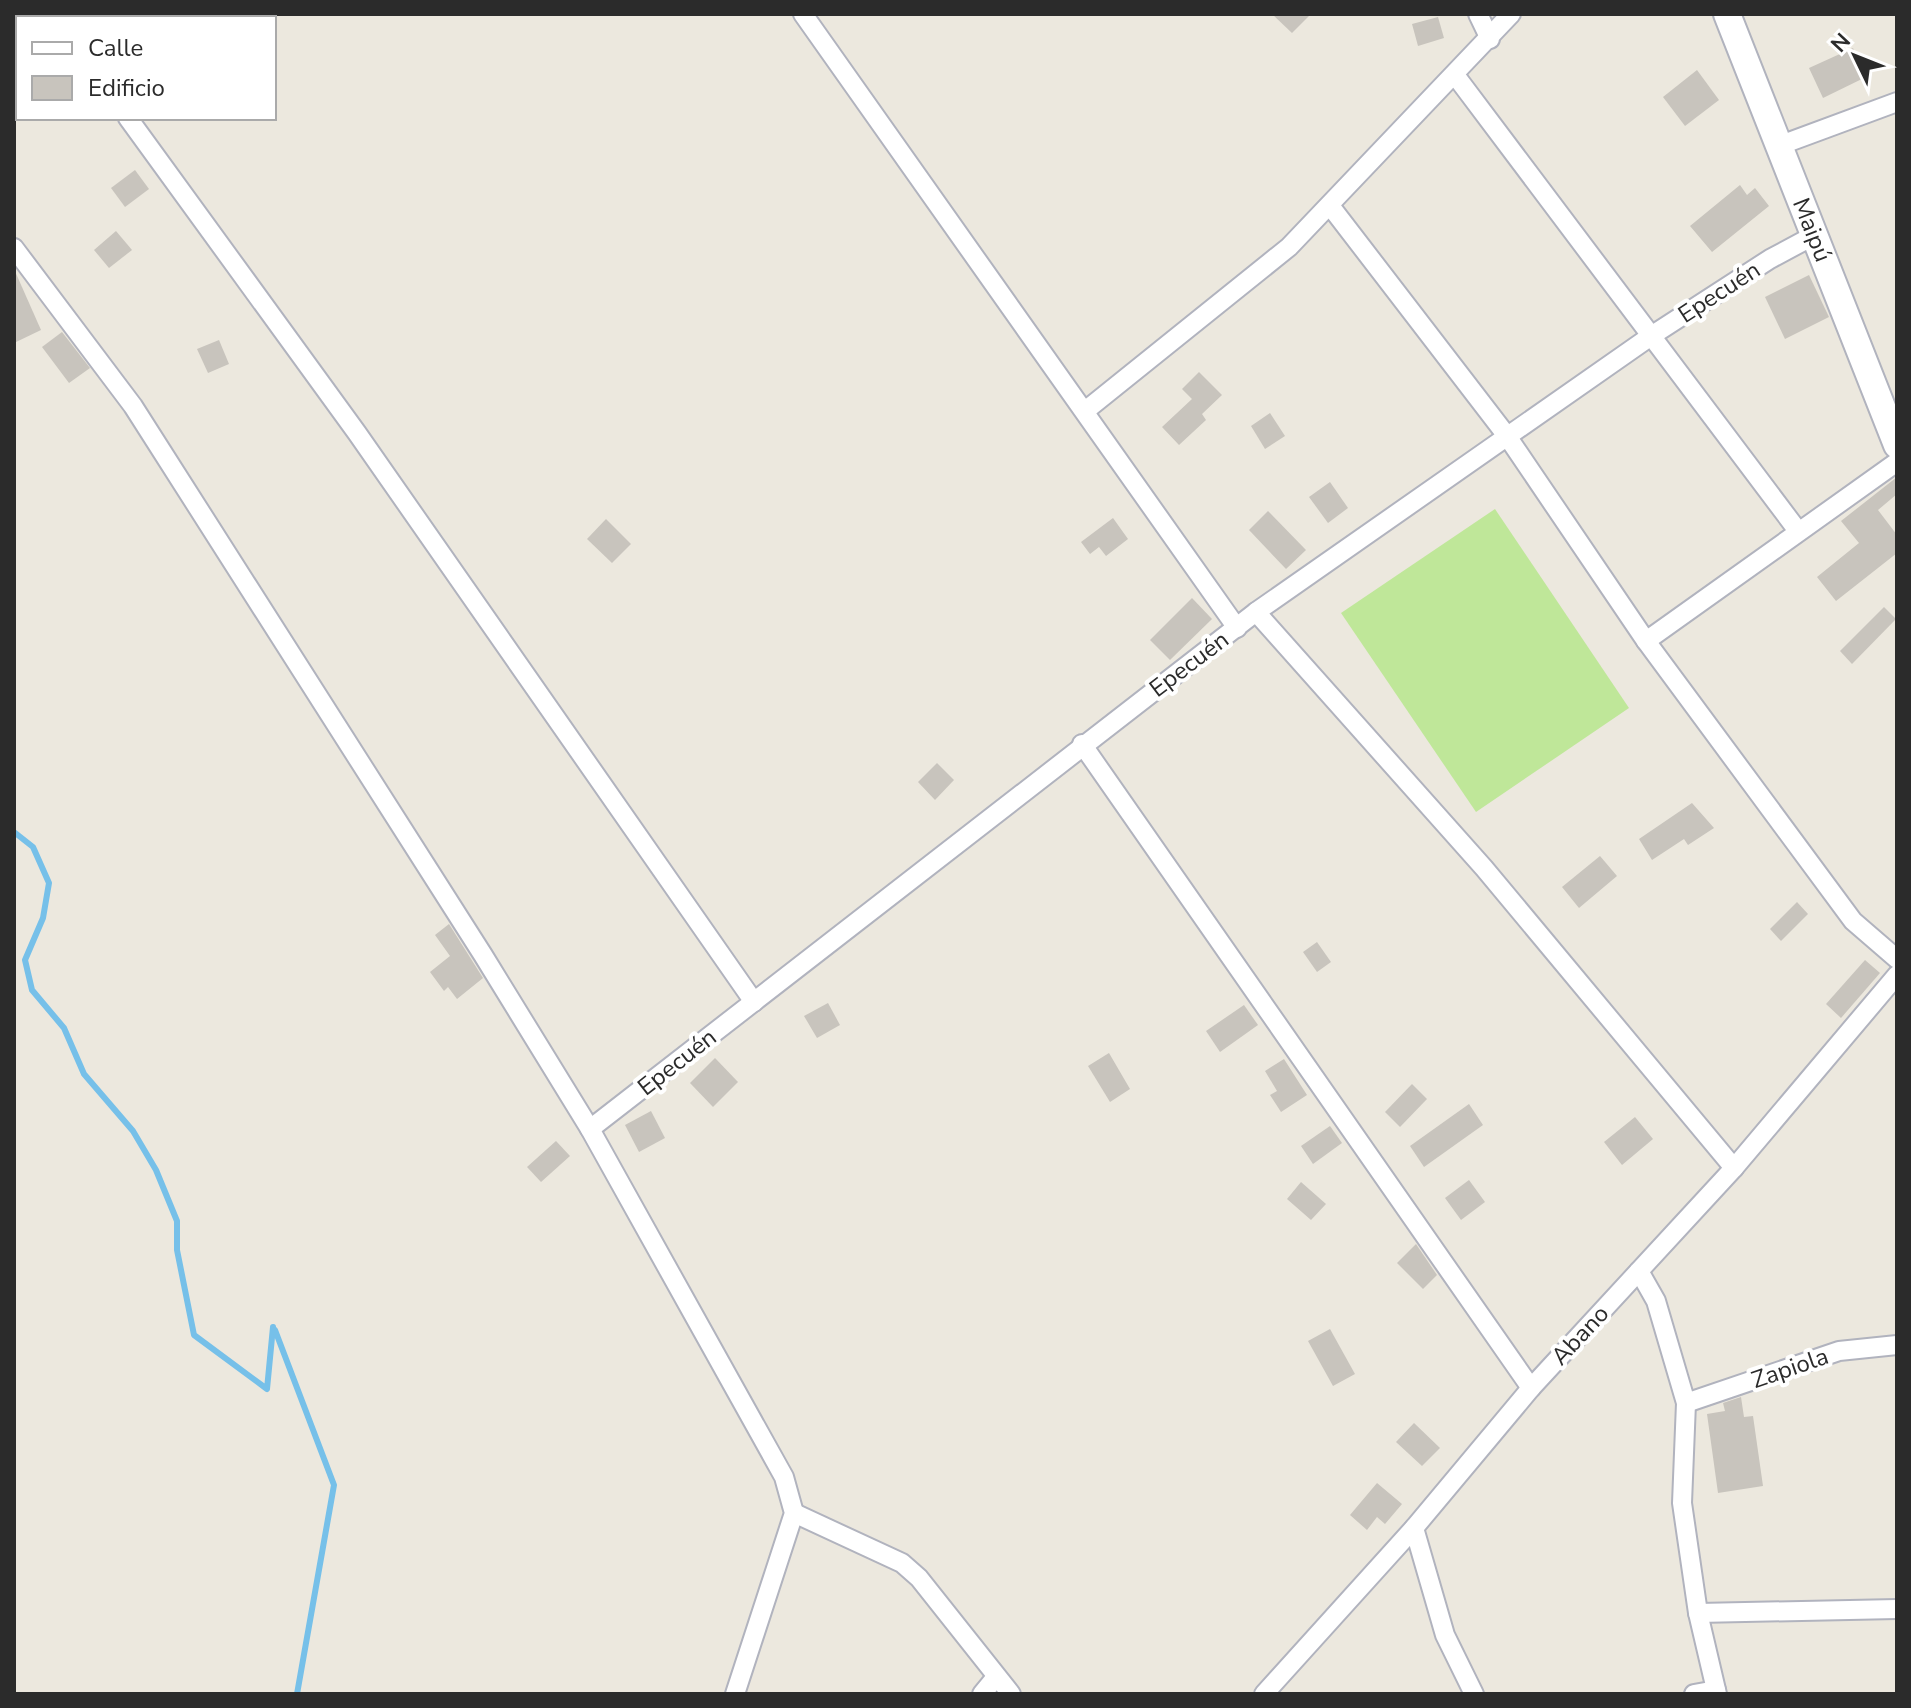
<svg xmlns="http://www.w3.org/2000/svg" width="1911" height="1708" font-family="'Nunito Sans',sans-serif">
<rect width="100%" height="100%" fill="#ece8de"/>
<path fill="#bfe799" d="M1495,509L1629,708L1476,812L1341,613Z"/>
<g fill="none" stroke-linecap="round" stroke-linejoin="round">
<g stroke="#76c0e9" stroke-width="6">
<path d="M14,832L33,847L49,883L43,918L25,960L32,990L64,1028L84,1074L133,1131L156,1170L177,1221V1250L194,1335L267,1389L273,1327"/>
<path d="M275,1330L334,1485L297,1694"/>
</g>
</g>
<g fill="#c8c4bd">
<path d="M1272,14H1311L1292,33Z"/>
<path d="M1438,17L1444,38L1418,46L1412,24Z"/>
<path d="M1853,48L1866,77L1823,98L1809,68Z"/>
<path d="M1697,70L1719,100L1685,126L1663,97Z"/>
<path d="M135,170L149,189L125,207L111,188Z"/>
<path d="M1740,185L1747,195L1755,188L1769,206L1712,252L1690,226Z"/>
<path d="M116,231L132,250L109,268L94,250Z"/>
<path d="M14,269L41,330L14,343Z"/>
<path d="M1809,275L1829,317L1785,339L1765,297Z"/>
<path d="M62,332L90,368L69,383L42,347Z"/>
<path d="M219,340L229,364L208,373L197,349Z"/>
<path d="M1199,372L1222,395L1202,414L1206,420L1179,445L1162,427L1192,399L1182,389Z"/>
<path d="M1270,413L1285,436L1265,449L1251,426Z"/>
<path d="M1897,477V494L1878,510L1897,535V553L1836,601L1817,577L1859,543L1841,521Z"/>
<path d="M1330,482L1348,508L1328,523L1309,497Z"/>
<path d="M1268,511L1306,550L1286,569L1249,530Z"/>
<path d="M1113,518L1128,539L1106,556L1099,547L1090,554L1081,542Z"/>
<path d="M606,519L631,544L612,563L587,539Z"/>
<path d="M1192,598L1212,619L1170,660L1150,640Z"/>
<path d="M1884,607L1896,619L1852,664L1840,651Z"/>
<path d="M937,763L954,780L935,800L918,782Z"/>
<path d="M1692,803L1714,828L1688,845L1684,839L1652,860L1639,839Z"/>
<path d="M1600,856L1617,876L1579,908L1562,887Z"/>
<path d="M1797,902L1808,914L1781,941L1770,929Z"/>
<path d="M449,924L483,978L457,999L448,987L444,991L430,972L450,956L435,935Z"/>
<path d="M1317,942L1331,962L1317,972L1303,952Z"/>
<path d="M1865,960L1880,973L1841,1018L1826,1004Z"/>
<path d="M828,1003L840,1025L817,1038L804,1016Z"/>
<path d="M1244,1005L1258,1025L1220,1052L1206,1031Z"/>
<path d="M1109,1053L1130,1089L1110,1102L1088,1066Z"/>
<path d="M715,1058L738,1082L713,1107L690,1083Z"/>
<path d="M1284,1059L1307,1095L1281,1112L1270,1095L1277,1091L1265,1071Z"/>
<path d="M1412,1084L1427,1099L1400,1127L1385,1112Z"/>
<path d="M1469,1104L1483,1125L1424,1167L1410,1146Z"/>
<path d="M651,1111L665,1138L639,1152L625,1125Z"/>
<path d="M1635,1117L1653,1139L1622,1165L1604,1142Z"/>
<path d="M1330,1126L1342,1143L1313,1164L1301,1146Z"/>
<path d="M556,1141L570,1156L541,1182L527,1167Z"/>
<path d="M1469,1180L1485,1202L1461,1220L1445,1198Z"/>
<path d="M1301,1182L1326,1204L1311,1220L1287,1199Z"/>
<path d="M1416,1244L1437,1275L1423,1289L1397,1263Z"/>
<path d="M1330,1329L1355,1374L1333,1386L1308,1341Z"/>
<path d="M1741,1397L1744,1417L1753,1416L1763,1486L1718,1493L1707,1414L1725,1411L1723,1403Z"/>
<path d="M1414,1423L1440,1448L1422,1466L1396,1442Z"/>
<path d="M1377,1483L1402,1504L1385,1524L1377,1517L1367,1530L1350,1515Z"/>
</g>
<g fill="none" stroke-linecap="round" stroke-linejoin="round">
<g stroke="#b1b3be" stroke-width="22">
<g id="minor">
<path d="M53,14L56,18"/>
<path d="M803,14L1237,628"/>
<path d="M1478,14L1490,39"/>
<path d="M1455,75L1798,531"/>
<path d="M128,118L357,433L754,1002"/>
<path d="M1778,146L1897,102"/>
<path d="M1331,207L1507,436L1646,641L1853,921L1897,959"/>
<path d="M14,248L133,406L483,955L590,1129L784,1477L794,1513L735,1694"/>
<path d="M1085,411L1289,247L1511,14"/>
<path d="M1256,612L1484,868L1734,1168"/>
<path d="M1646,641L1897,462"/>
<path d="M1082,744L1531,1388"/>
<path d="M590,1129L1256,612L1651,336L1770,259L1813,236"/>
<path d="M1639,1271L1656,1301L1686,1403L1682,1503L1698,1613L1717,1694"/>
<path d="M1686,1403L1839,1351L1897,1345"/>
<path d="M794,1513L902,1563L919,1578L1011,1694"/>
<path d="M1414,1528L1445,1635L1474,1694"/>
<path d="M1698,1613L1897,1609"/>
<path d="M982,1694L996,1677"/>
<path d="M1264,1694L1414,1528L1531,1388L1734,1168L1897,975"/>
<path d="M1694,1694L1716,1690"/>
</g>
</g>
<g stroke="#b1b3be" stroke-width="30">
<g id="secondary">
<path id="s1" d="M1727,14L1897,445"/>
</g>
</g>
<use href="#minor" stroke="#fff" stroke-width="18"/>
<use href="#secondary" stroke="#fff" stroke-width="26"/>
</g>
<g text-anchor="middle" stroke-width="8" stroke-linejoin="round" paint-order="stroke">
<g font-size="24" fill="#2b2b2b" stroke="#fff">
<text dy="8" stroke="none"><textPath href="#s1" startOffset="232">Maipú</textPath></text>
<text transform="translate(1719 292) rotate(-33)" y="8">Epecuén</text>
<text transform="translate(1189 664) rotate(-37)" y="8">Epecuén</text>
<text transform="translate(677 1062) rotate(-38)" y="8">Epecuén</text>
<text transform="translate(1580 1335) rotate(-47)" y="8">Abano</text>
<text transform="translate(1790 1368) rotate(-19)" y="8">Zapiola</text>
</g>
</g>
<rect width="1911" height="1708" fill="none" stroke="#2b2b2b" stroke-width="32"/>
<rect x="16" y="16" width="260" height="104" fill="#ffffff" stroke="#aaaaaa" stroke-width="2"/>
<rect x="32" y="42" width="40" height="12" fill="#ffffff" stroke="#aaaaaa" stroke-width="2"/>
<text x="88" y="56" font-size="24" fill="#2b2b2b">Calle</text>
<rect x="32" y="76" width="40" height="24" fill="#c8c4bd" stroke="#aaaaaa" stroke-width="2"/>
<text x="88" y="96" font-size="24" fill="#2b2b2b">Edificio</text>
<g transform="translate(1855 56) rotate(313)" stroke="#ffffff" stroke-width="6" paint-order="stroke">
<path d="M0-6L14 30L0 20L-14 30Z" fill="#2b2b2b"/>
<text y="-12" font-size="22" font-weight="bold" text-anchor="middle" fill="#2b2b2b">N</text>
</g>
</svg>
